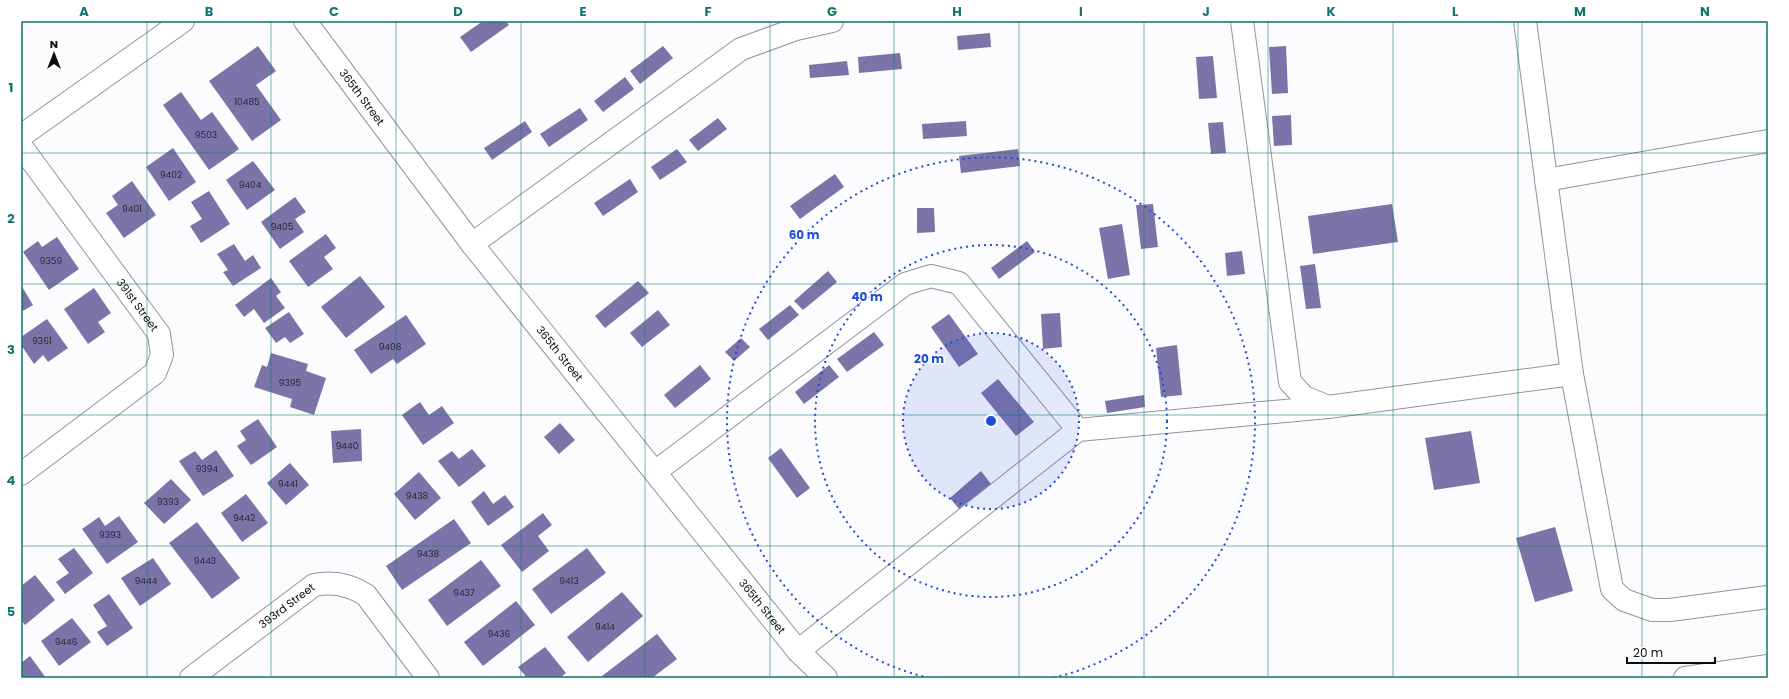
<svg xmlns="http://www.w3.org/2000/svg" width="1789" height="699" font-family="Poppins,sans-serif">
<rect width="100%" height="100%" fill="#fcfbfe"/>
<g fill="#7c74a9">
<path d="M483,21H506L509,25L471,52L460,37Z"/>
<path d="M990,33L991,47L958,50L957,36Z"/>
<path d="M258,46L276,71L256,85L281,120L252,141L209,81Z"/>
<path d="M663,46L673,58L640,84L630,71Z"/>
<path d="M1286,46L1288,93L1272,94L1269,47Z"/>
<path d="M900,53L902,69L859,73L858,57Z"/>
<path d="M1213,56L1217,98L1199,99L1196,57Z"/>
<path d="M847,61L849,75L810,78L809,65Z"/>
<path d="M625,77L634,89L603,112L594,101Z"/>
<path d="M181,92L201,120L212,112L239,149L209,170L163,105Z"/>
<path d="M580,108L588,120L549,147L540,134Z"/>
<path d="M1291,115L1292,145L1274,146L1272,116Z"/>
<path d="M718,118L727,129L698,151L689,140Z"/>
<path d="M525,121L532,132L492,160L484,148Z"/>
<path d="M966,121L967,136L923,139L922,124Z"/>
<path d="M1223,122L1226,153L1211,154L1208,123Z"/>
<path d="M173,148L196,182L169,201L146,167Z"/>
<path d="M677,149L687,162L660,180L651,167Z"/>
<path d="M1018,149L1020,166L961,173L959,156Z"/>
<path d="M253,161L275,190L247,210L226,180Z"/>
<path d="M835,174L844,187L800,219L790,206Z"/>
<path d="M630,179L638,192L603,216L594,203Z"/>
<path d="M132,181L156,215L124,238L106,213L118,205L112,196Z"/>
<path d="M209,191L230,224L201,243L190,226L202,219L191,202Z"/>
<path d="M295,197L306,212L295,219L304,232L280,249L261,222Z"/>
<path d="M1153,204L1158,247L1141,249L1136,205Z"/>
<path d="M1392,204L1398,242L1313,254L1308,216Z"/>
<path d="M917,208H934L935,232L917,233Z"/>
<path d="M1122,224L1130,275L1108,279L1099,228Z"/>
<path d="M326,234L336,248L324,257L333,269L308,287L289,261Z"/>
<path d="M57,237L79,269L49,290L23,252L38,241L42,247Z"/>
<path d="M1027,241L1035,252L999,279L991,268Z"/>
<path d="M234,244L245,261L253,255L261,268L233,286L223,272L228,270L217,254Z"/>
<path d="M1242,251L1245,274L1227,276L1225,253Z"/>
<path d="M1315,264L1321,308L1306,309L1300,266Z"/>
<path d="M828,271L837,282L803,310L794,301Z"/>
<path d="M360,276L385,307L346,338L321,307Z"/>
<path d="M271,278L281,292L276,296L285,308L264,323L254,309L244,317L235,305Z"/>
<path d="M638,281L649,293L605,328L595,316Z"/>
<path d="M21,285L33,305L21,312Z"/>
<path d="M94,288L111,313L98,322L105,332L88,344L64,309Z"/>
<path d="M790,305L799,315L768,340L759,329Z"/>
<path d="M658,310L670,325L642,347L630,333Z"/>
<path d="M289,312L304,334L290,343L285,337L276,343L265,328Z"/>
<path d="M1060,313L1062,347L1043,349L1041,314Z"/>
<path d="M949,314L978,354L959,367L931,327Z"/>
<path d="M406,315L426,344L397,364L393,359L371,374L354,350Z"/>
<path d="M47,319L68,348L48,362L43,355L34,364L21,345V337Z"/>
<path d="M874,332L884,345L847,372L837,359Z"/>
<path d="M741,338L750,347L734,361L725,352Z"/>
<path d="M1177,345L1182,395L1161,397L1156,348Z"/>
<path d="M271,353L308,364L306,371L326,378L314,415L290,407L292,399L254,387L262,365L267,367Z"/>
<path d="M700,365L711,379L675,408L664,395Z"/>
<path d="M829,365L839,377L804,404L795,392Z"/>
<path d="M998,379L1034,422L1016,436L981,393Z"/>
<path d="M1144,395L1145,407L1107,413L1105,401Z"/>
<path d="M420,402L429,415L442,406L454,423L423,445L402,415Z"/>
<path d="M258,419L277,447L251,465L237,446L246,440L240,431Z"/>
<path d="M560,423L575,440L559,454L544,437Z"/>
<path d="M361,429L362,461L333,463L331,431Z"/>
<path d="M1471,431L1480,483L1434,490L1425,438Z"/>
<path d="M781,448L810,488L797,498L768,458Z"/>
<path d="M472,449L486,466L459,487L438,461L452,451L459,459Z"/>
<path d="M216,450L234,476L203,496L179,461L195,451L202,460Z"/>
<path d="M290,463L309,485L286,505L267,483Z"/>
<path d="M981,471L991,484L959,509L950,498Z"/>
<path d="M419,472L441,498L415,520L394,494Z"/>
<path d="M171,479L191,500L164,524L144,503Z"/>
<path d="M484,491L493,504L505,495L514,507L488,526L471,502Z"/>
<path d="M246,494L268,523L242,542L221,513Z"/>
<path d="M543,513L552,525L538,536L549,551L522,572L501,545Z"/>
<path d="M119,516L138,542L107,564L82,529L99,517L105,526Z"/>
<path d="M454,519L471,543L402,590L386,566Z"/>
<path d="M197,522L240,578L212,599L169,543Z"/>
<path d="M1555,527L1573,591L1535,602L1516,538Z"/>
<path d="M74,548L93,573L65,594L56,582L69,573L58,559Z"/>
<path d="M587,548L606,573L551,614L532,589Z"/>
<path d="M153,558L171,584L140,606L121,578Z"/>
<path d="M481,560L501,586L447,626L428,600Z"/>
<path d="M35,575L55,600L25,625L21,620V586Z"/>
<path d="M622,592L643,616L588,662L567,637Z"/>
<path d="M109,594L133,628L107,646L97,632L107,626L93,605Z"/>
<path d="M516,601L535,625L483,666L464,642Z"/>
<path d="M72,618L91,642L59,666L41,641Z"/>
<path d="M657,634L677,659L652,678H604L602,676Z"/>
<path d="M545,647L566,673L560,678H527L518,667Z"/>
<path d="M30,656L46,678H21V663Z"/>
</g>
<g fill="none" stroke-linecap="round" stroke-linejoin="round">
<g stroke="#94939f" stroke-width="24">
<g id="street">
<path id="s1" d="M305,21L472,244L798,651L826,678"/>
<path d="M1242,21L1290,382L1304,397L1328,407"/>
<path d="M1525,21L1572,374L1612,589L1624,600L1652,610H1670L1768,597"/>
<path d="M21,136L183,21"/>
<path id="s2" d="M21,146L159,334L162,355L155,373L21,474"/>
<path d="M1546,180L1768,141"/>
<path d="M472,244L741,49L796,29L832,21"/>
<path d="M655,472L905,284L931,276L959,283L1078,430"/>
<path d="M798,651L1078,430L1328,407L1572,374"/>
<path id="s3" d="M191,678L314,585C333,581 349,584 366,595L428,678"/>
<path d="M1685,678L1768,666"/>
</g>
</g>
<use href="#street" stroke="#fff" stroke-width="22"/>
</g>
<path fill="none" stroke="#0f766e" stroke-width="1" stroke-opacity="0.55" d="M147,21V678M271,21V678M396,21V678M521,21V678M645,21V678M770,21V678M894,21V678M1019,21V678M1144,21V678M1268,21V678M1393,21V678M1518,21V678M1642,21V678M21,153H1768M21,284H1768M21,415H1768M21,546H1768"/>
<circle cx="991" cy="421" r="88" fill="#1d4ed8" fill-opacity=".12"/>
<g fill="none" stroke="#1d4ed8" stroke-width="2" stroke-dasharray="2 4">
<circle cx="991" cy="421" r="88"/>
<circle cx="991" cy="421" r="176"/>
<path d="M929 678A264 264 0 1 1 1053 678"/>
</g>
<g text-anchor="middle" stroke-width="3" stroke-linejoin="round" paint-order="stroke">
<g font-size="9" fill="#282636">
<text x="247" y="105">10485</text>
<text x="206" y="138">9503</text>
<text x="171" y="178">9402</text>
<text x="250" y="188">9404</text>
<text x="132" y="212">9401</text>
<text x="282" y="230">9405</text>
<text x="51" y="264">9359</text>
<text x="42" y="344">9361</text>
<text x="390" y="350">9408</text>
<text x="290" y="386">9395</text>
<text x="347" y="449">9440</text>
<text x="207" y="472">9394</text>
<text x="288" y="487">9441</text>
<text x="417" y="499">9438</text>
<text x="168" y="505">9393</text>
<text x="244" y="521">9442</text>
<text x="110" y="538">9393</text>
<text x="428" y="557">9438</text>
<text x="205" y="564">9443</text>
<text x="146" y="584">9444</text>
<text x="569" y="584">9413</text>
<text x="464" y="596">9437</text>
<text x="605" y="630">9414</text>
<text x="499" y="637">9436</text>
<text x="66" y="645">9446</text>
</g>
<g font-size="11" fill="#0c0c10" stroke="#fff">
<text dy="4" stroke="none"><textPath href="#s1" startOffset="95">365th Street</textPath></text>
<text dy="4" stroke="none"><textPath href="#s2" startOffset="197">391st Street</textPath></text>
<text dy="4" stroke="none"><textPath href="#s1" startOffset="419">365th Street</textPath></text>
<text dy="4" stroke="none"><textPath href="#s3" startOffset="120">393rd Street</textPath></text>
<text dy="4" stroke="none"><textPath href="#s1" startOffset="743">365th Street</textPath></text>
</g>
</g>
<circle cx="991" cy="421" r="6" fill="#1d4ed8" stroke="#fff" stroke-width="2"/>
<g font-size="12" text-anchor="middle" font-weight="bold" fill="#1d4ed8" stroke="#fff" stroke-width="3" stroke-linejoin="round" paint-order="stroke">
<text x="804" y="239">60 m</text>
<text x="867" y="301">40 m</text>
<text x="929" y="363">20 m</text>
</g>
<rect width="1789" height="699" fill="none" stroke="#ffffff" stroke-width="44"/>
<g transform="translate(54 54)" stroke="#ffffff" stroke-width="3" paint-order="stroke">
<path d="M0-3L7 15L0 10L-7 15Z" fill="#0c0c10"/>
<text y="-6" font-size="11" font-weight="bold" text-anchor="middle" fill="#0c0c10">N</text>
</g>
<path d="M1627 657v6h88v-6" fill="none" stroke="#0c0c10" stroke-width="2"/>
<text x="1633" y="657" font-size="12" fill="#0c0c10" stroke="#ffffff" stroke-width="3" paint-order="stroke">20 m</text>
<rect x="22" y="22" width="1745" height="655" fill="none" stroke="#0f766e" stroke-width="1.5"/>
<g font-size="13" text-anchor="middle" font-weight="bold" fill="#0f766e">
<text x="84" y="16">A</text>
<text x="209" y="16">B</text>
<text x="334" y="16">C</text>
<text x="458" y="16">D</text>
<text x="583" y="16">E</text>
<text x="708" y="16">F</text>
<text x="832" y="16">G</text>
<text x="957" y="16">H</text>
<text x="1081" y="16">I</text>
<text x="1206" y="16">J</text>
<text x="1331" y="16">K</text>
<text x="1455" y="16">L</text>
<text x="1580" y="16">M</text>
<text x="1705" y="16">N</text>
<text x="11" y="92">1</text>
<text x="11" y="223">2</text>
<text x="11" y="354">3</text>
<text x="11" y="485">4</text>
<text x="11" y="616">5</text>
</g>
</svg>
